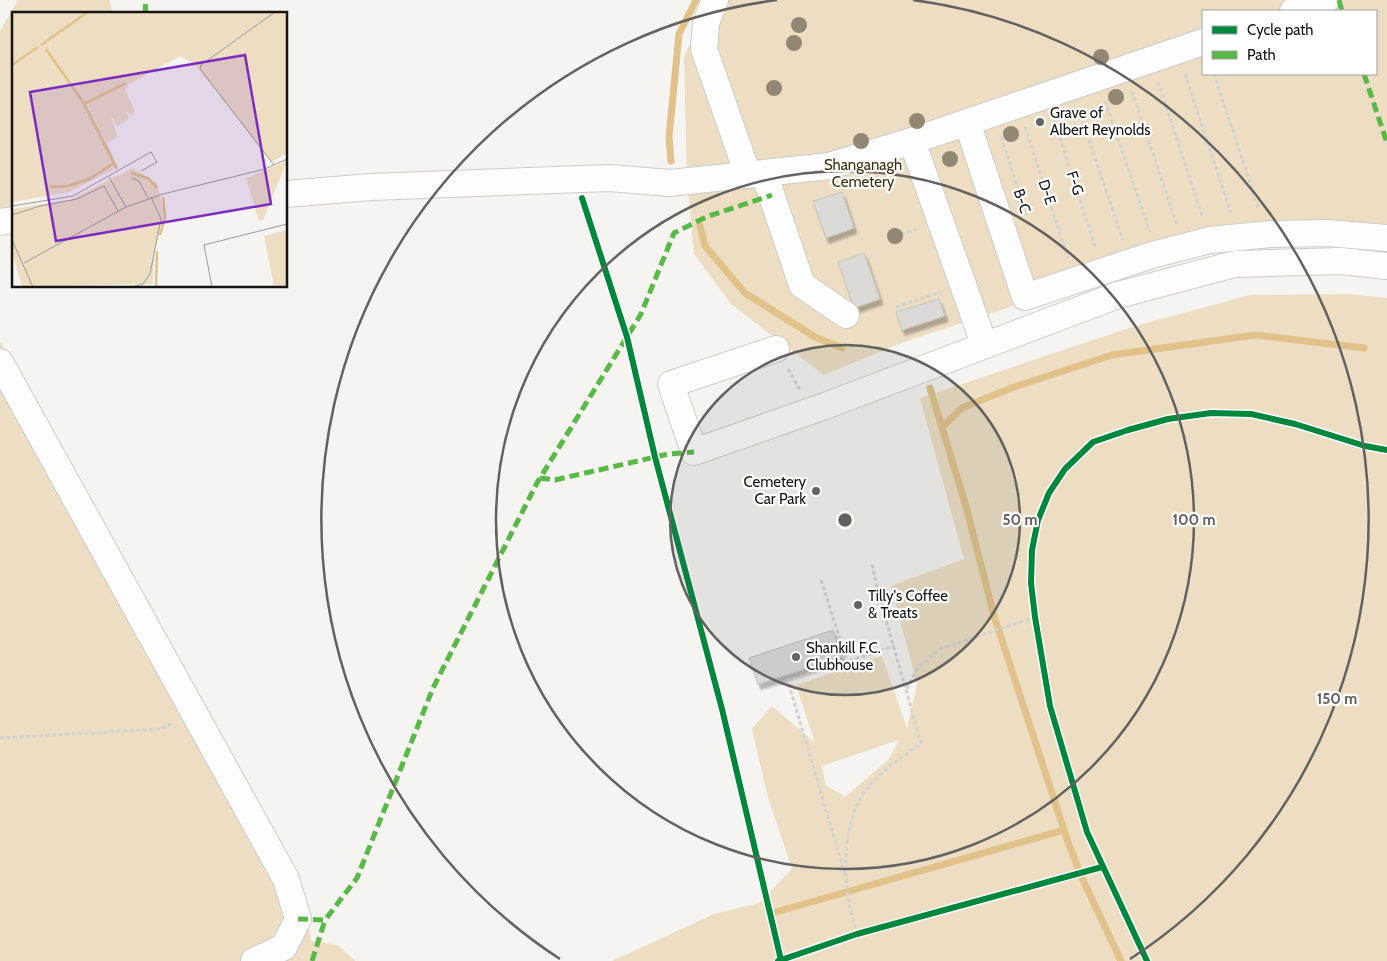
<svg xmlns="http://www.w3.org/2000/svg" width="1387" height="961" font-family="Cabin,sans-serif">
<defs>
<filter id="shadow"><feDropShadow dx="3" dy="5.5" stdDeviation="1" flood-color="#0004"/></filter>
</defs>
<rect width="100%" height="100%" fill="#f6f4f0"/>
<g fill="#eddec3" fill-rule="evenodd">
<path d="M18,0H110L112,14H14V207L0,208V31Z"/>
<path d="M710,0H1387V242L1253,243L1129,268L904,342L824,375L731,304L694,254L687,178L684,57ZM1203,11H1376V74H1203Z"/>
<path d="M1348,294L1387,298V961H612L714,914L759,903L792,869L768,798L752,729L772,706L815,743L796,685L882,656L907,728L917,684L891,586L964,559L920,398L1135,326L1250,295ZM899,740L888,760L845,797L826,785L819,756L822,766Z"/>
<path d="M0,341L305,898L311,941L338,945L355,961H0Z"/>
</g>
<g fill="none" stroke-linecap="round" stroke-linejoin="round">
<g stroke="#e0c28a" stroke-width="7">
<path d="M671,161L669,137L679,34L696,0"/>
<path d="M700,226L705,246L745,293L815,337L842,348"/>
<path d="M930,388L966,506L994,616L1068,842L1083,880L1121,961"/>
<path d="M942,427L962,408L1014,387L1112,355L1255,335L1364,348"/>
<path d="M776,912L1064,830"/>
</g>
</g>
<g fill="#dcdad7" stroke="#c4c2c0" filter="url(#shadow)">
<path d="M842,192L854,228L826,238L813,201Z"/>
<path d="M864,253L880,299L854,308L838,262Z"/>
<path d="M939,299L945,316L902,330L896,312Z"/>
<path d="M833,630L842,657L758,684L749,658Z"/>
</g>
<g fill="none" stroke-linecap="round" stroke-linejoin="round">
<g stroke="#cdccc8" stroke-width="28">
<g id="minor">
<path d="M715,0L706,23L704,49L748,175"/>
<path d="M1293,11L1326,0"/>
<path d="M967,122L1025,297L1152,255L1210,240L1271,234L1328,233L1387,238"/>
<path d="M764,173L802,285L846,315"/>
<path d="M286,194L371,187L609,178L670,183L829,166L912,141"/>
<path d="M0,222L14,220"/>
<path d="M984,344L912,141L1203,42"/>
<path d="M776,349L671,384L694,452L825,406L1118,295L1235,264L1341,261L1387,266"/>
<path d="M0,362L286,879L298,919L284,947L254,961"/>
</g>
</g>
<g stroke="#d3d2d1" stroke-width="3" stroke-dasharray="4 2.5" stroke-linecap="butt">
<path d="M1185,74L1231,213"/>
<path d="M1214,74L1259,210"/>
<path d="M1158,82L1202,216"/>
<path d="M1132,91L1177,225"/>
<path d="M1105,101L1150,232"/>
<path d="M1078,109L1123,240"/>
<path d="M1054,119L1096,249"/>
<path d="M1025,127L1068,258"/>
<path d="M1001,137L1027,217"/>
<circle cx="896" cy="237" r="6"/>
<path d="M901,234L918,229"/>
<path d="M896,307L941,292"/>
<path d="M788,369L800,390"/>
<path d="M821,580L847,661"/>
<path d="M907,689L918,667L940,649L1035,617"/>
<path d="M0,738L160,729L173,723"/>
<path d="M845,875L788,681L894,646"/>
<path d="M857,934C854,922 850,910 848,897C843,863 845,815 868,787C883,769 904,756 921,743L877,588L872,563"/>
</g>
<use href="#minor" stroke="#fefdfd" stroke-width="26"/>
<g stroke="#58b947" stroke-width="5" stroke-dasharray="10 5" stroke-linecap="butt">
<path d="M1339,0L1342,11"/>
<path d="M145,14L146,0"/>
<path d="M1364,74L1387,143"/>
<path d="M540,478L555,480L668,454L694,452"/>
<path d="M298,919L325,920L357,878L433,688L537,483L641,314L674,233L706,217L772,195"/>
<path d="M312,961L325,920"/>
</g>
<g stroke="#fff" stroke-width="9">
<g id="cycleway">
<path d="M582,198L627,337L655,457L722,709L781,960"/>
<path d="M778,961L857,934L1102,867"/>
<path d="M1147,961L1087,832L1050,706L1035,617L1031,583L1032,550L1038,520L1049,493L1065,469L1093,442L1128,430L1168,419L1211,413L1251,414L1295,424L1365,446L1387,450"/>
</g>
</g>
<use href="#cycleway" stroke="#00873e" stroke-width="6"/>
</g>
<g fill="#928772">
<circle cx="799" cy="25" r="8"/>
<circle cx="794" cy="43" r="8"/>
<circle cx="1101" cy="57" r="8"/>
<circle cx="774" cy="88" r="8"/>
<circle cx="1116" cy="97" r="8"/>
<circle cx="917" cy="121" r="8"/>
<circle cx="1011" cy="134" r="8"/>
<circle cx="861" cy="141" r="8"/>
<circle cx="950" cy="159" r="8"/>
<circle cx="895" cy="236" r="8"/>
</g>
<circle cx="845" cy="520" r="175" fill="#64625f" fill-opacity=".12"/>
<g fill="none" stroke="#64625f" stroke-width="2.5">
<circle cx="845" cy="520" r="175"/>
<circle cx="845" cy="520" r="349"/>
<path d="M560 959A524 524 0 0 1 777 0M913 0A524 524 0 0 1 1130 959"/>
</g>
<g fill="#64625f" stroke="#fff" stroke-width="2">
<circle cx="1040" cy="122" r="5"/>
<circle cx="816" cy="491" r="5"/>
<circle cx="858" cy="605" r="5"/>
<circle cx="796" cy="657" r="5"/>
</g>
<g text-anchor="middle" stroke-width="4.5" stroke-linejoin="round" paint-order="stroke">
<g font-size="15" fill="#161411" stroke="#fff" text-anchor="start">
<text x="1050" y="118">Grave of<tspan x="1050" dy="17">Albert Reynolds</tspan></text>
<text x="806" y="487" text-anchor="end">Cemetery<tspan x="806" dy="17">Car Park</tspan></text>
<text x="868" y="601">Tilly's Coffee<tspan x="868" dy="17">&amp; Treats</tspan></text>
<text x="806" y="653">Shankill F.C.<tspan x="806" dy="17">Clubhouse</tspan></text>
</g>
<g font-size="15" fill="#402e0b" stroke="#fff">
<text x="863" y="170">Shanganagh<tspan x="863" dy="17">Cemetery</tspan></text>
</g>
<g font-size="15" fill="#161411" stroke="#fff">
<text transform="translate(1075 183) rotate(72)" y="5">F-G</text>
<text transform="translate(1047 192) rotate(72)" y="5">D-E</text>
<text transform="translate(1022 201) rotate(72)" y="5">B-C</text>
</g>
</g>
<g transform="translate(12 12)">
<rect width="275" height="275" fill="#f6f4f0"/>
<path d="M0,0H275V141L259,150L185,54L168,44L117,72L113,78L123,99L120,103L113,99L117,107L105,114L99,104L105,125L95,131L106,155L57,180L0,190ZM275,149L251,208L247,209L234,166ZM121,156L145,171L152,201L142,241L141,272L10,275L0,240V197L58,188ZM275,218V275H262L252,224Z" fill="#eddec3"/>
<path fill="none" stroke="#e0c28a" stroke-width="2.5" d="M29,33L76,0M34,37L71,90L105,157M0,53L26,35M72,92L114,71M119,161L136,166L145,176M38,175L56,174L77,167L102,151M148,223L153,205L151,185M144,275L145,239"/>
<path fill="none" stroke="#9c9a97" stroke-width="1" d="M262,153L188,57L189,53L263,0M120,166L127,169L136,186M0,194L61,184L139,140L145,150L129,159M114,195L151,182L253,157L275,147M0,203L28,194L65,187L92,174L106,199M0,228L21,275M12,251L114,195L97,165M120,275L131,272L138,262L149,207L139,185M200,275L192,233L275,212"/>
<path fill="#7b2cbf" fill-opacity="0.15" stroke="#7b2cbf" stroke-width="2.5" d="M233,43L259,192L44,229L18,80Z"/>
<rect width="275" height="275" fill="none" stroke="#161411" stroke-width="2.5"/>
</g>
<circle cx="845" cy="520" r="8" fill="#64625f" stroke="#fff" stroke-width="2.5"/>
<g font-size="15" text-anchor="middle" font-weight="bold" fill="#64625f" stroke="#fff" stroke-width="4.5" stroke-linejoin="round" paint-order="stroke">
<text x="1020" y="525">50 m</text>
<text x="1194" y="525">100 m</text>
<text x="1337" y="704">150 m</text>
</g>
<rect x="1202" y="10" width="175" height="65" fill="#ffffff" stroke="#a2a1a0"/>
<rect x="1212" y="26" width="25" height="8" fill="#00873e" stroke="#a2a1a0"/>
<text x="1247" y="35" font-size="15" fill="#161411">Cycle path</text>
<rect x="1212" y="51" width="25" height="8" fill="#58b947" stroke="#a2a1a0"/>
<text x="1247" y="60" font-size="15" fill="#161411">Path</text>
</svg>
